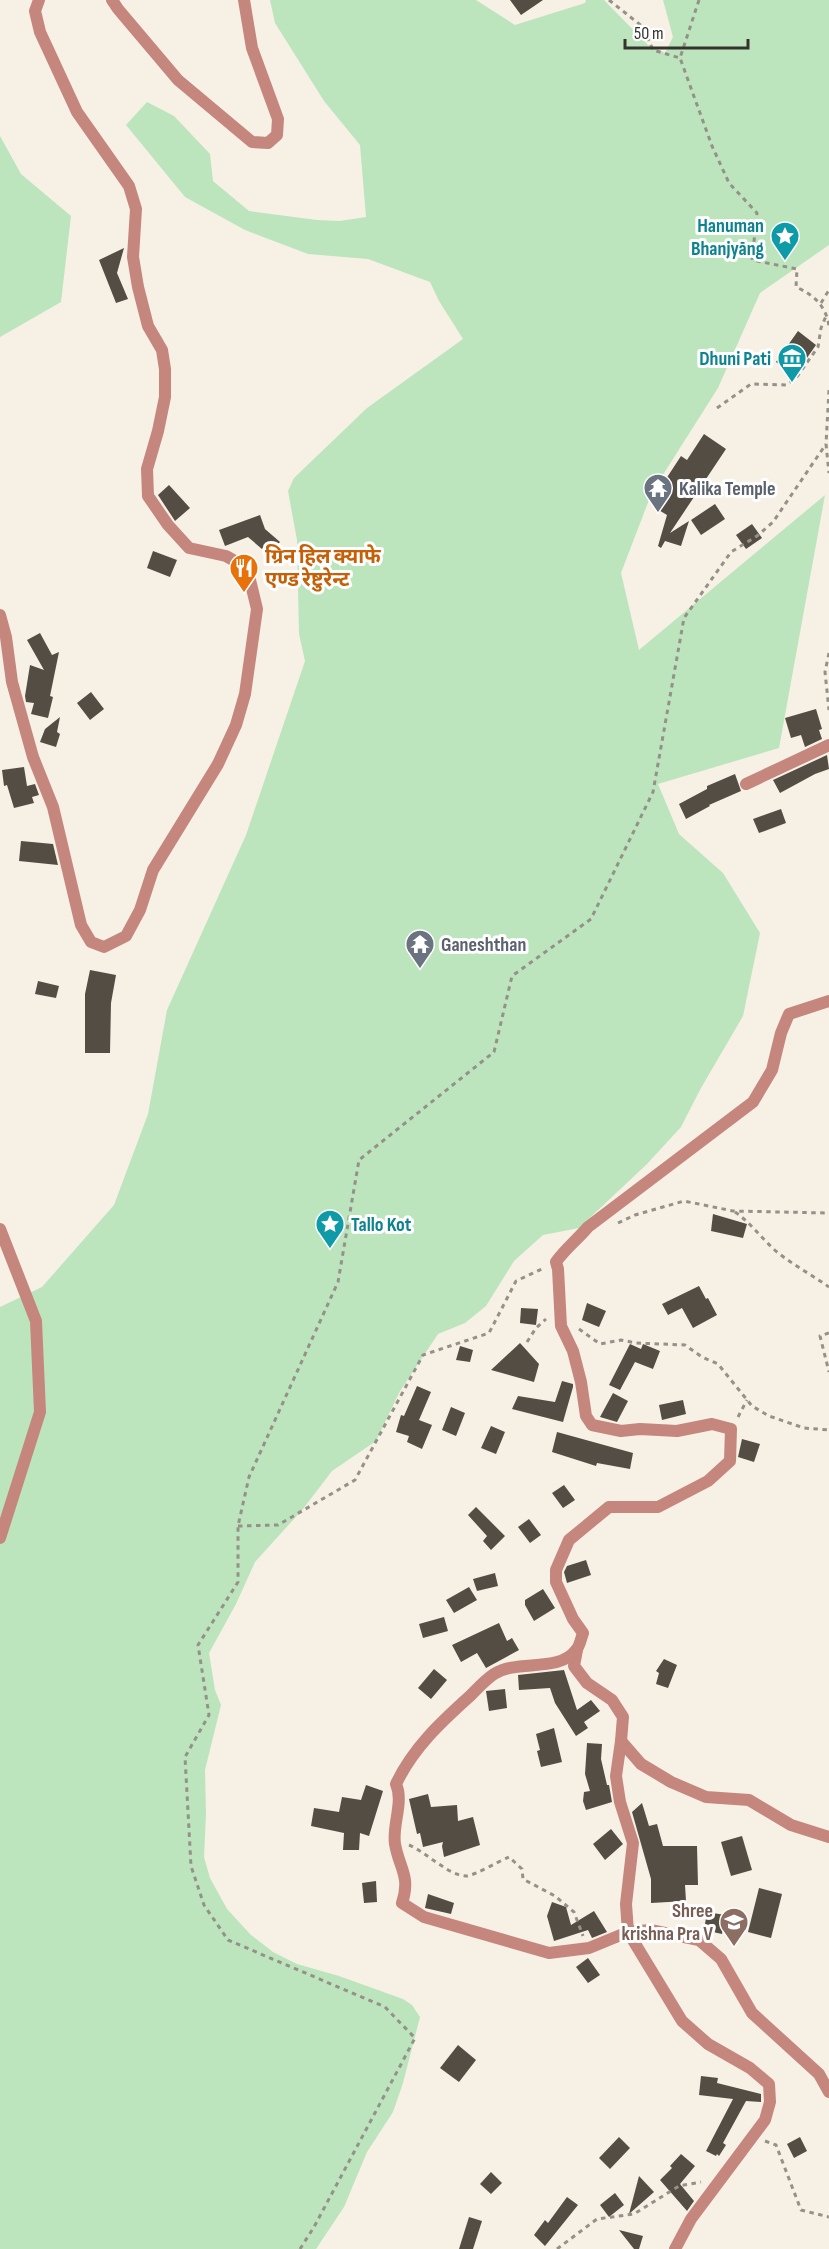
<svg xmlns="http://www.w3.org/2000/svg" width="829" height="2249" font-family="'Sofia Sans Condensed','Noto Sans Devanagari',sans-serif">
<rect width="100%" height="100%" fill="#f7f0e5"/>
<g fill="#bce5bd">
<path d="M270,0H476L515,25L585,3L586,0H604L648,45L665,53L673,37L663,0H829V245L760,293L718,388L652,492L621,573L639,650L825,495L779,748L658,784L679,834L723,873L760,933L743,1016L701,1088L681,1127L647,1164L579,1228L543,1235L514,1261L486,1306L465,1323L438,1334L400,1391L376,1441L332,1471L303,1509L255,1562L236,1604L209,1653L215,1690L221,1705L205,1770L206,1814L204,1857L210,1878L227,1909L251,1935L273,1952L297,1964L339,1976L403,1999L412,2005L420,2017L403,2083L393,2112L367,2152L344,2207L316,2249H0V1307L42,1287L114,1205L148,1114L167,1010L246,835L305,661L299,634L297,540L288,491L294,478L367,408L463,339L439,301L430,282L368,259L308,254L245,230L185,197L126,125L147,102L174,116L210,154L213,181L249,211L317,220L340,221L366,217L360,145L324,101L275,23Z"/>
<path d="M0,136L21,174L71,216L61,302L0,337Z"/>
</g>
<g fill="#534d44">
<path d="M510,0H543L521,15Z"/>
<path d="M124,248L117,273L128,299L116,303L99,260Z"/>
<path d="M798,331L816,345L795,375L776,362Z"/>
<path d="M704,434L726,449L670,533L689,521L681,546L665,541L661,548L658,546L667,515L657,509L672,487L664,482L681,456L687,460Z"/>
<path d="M169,485L190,508L175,521L158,495Z"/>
<path d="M715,504L725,519L701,535L691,520Z"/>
<path d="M260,515L265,529L280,542L269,555L248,537L225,546L219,530Z"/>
<path d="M752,524L762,538L746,549L736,535Z"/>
<path d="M153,551L177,560L170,577L147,568Z"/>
<path d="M40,633L52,655L59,652L50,696L53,697L48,718L31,714L34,703L26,702L25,696L30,665L44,670L27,640Z"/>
<path d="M91,692L104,709L90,720L77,703Z"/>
<path d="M816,709L822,729L819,730L822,739L805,747L801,735L791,738L785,718Z"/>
<path d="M60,717L57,732L60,734L56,747L40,742L45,729Z"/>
<path d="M827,755L829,769L815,774L780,793L773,780Z"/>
<path d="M24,767L27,786L35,784L39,795L32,797L34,803L14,808L7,785L4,786L2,770Z"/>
<path d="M735,774L741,791L709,805L710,806L686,819L679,804L707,789V786Z"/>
<path d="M781,809L786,823L759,833L753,819Z"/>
<path d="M21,841L53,844L58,865L19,861Z"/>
<path d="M90,970L116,975L111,1003L110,1053H85V994Z"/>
<path d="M38,981L59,986L56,998L35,994Z"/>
<path d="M713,1214L747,1224L743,1238L711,1231Z"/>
<path d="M699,1286L706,1299L708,1298L717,1315L693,1328L682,1308L668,1315L662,1304Z"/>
<path d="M587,1303L606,1311L599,1327L582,1320Z"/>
<path d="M521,1308L538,1309L536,1325L520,1323Z"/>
<path d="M520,1343L539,1364L534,1382L491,1370Z"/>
<path d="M630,1344L641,1349L643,1344L660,1351L653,1369L635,1362L620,1390L609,1385Z"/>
<path d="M460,1346L473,1350L470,1362L456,1360Z"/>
<path d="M562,1381L573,1384V1387L563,1422L512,1409L518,1396L555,1402Z"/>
<path d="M417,1386L431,1392L419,1420L432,1425L422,1449L407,1442L409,1436L396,1432L401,1415L404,1416Z"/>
<path d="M613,1393L628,1401L617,1422L600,1417Z"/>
<path d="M683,1400L686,1414L662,1420L659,1405Z"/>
<path d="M451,1407L465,1413L456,1436L442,1430Z"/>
<path d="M491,1426L505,1432L496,1454L481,1448Z"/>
<path d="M557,1432L633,1453L630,1469L597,1463L596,1466L552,1452Z"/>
<path d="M742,1439L760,1444L754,1462L738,1457Z"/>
<path d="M564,1485L575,1500L563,1508L552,1493Z"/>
<path d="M476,1507L505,1536L491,1550L483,1541L487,1536L468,1515Z"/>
<path d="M529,1519L541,1535L530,1543L518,1527Z"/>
<path d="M586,1560L591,1575L567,1583L564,1572L567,1566Z"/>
<path d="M495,1573L498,1586L477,1591L473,1579Z"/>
<path d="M469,1587L477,1600L454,1613L446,1600Z"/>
<path d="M543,1589L555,1608L534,1621L525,1605V1600Z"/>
<path d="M444,1617L448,1631L423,1638L419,1624Z"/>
<path d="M499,1623L507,1641L512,1638L519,1650L486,1668L477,1653L461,1662L452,1645Z"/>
<path d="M664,1659L677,1665L668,1688L656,1684L659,1673L656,1671Z"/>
<path d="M434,1669L447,1680L431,1699L418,1688Z"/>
<path d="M564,1670L577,1710L591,1700L600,1711L584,1722L588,1728L576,1736L555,1703L550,1688L519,1690L518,1675Z"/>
<path d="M505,1689L507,1708L489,1711L486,1691Z"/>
<path d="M554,1728L562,1762L541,1767L537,1751L540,1750L536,1734Z"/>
<path d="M587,1743L602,1744L601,1759L607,1785H609L612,1802L586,1810L583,1801L584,1792L590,1791L585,1774Z"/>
<path d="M366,1785L383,1791L369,1836L360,1833L359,1850H343L344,1833L311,1826L314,1808L339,1812L342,1797L361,1800Z"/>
<path d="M428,1794L431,1807L457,1805L458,1821L473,1817L480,1845L444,1857L442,1846L443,1842L423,1847L420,1833L417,1834L409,1799Z"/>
<path d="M642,1803L649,1826L657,1824L663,1846H697L698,1885H685L686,1901L651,1903V1879L632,1812Z"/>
<path d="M611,1829L623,1844L605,1860L593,1844Z"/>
<path d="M742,1836L752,1870L731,1876L721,1842Z"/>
<path d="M376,1881L377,1902L364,1903L362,1883Z"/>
<path d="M759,1888L782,1894L771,1938L748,1932Z"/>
<path d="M428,1894L454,1903L451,1914L425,1908Z"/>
<path d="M552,1902L566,1907L571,1925L594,1911L607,1932L592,1938L588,1930L554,1941L547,1916Z"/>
<path d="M707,1912L725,1915L722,1934L704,1930Z"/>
<path d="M588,1958L600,1975L588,1983L576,1967Z"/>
<path d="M458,2045L476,2060L459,2082L440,2068Z"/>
<path d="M701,2076L718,2078L717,2083L761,2094V2102L746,2101L723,2143L726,2145L719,2156L717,2154L716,2156L706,2151L733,2099L699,2095Z"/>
<path d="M619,2137L630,2148L610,2169L599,2158Z"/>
<path d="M800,2137L807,2151L794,2158L787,2144Z"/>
<path d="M681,2154L695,2166L680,2184L694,2201L687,2211L660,2180L672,2168L670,2166Z"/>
<path d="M491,2172L502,2183L491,2194L480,2184Z"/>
<path d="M639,2176L654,2192L629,2214Z"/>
<path d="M615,2193L624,2205L609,2217L600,2205Z"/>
<path d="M567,2197L578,2205L545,2246L534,2235L545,2220L548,2223Z"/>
<path d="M469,2217L482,2221L473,2249H459Z"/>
<path d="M619,2230L643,2236L639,2249H634Z"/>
</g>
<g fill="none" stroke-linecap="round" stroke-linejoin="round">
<g stroke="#959189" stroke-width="3" stroke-dasharray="4.5 4.5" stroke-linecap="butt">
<path d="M609,0L643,27L653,50L680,58"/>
<path d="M699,0L680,58L712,146L729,183L757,213L752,260L797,269L796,287C814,295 826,306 829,326"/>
<path d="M821,303L829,290"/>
<path d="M829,390L826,444L829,473"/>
<path d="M717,408L751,384L786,385L796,378L818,347L821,328L826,316"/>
<path d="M829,653L825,672L829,710"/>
<path d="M735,1212C751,1223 762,1239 777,1252C793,1265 812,1275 829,1287"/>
<path d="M618,1223L635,1215L684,1201L733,1211L829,1213"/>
<path d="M579,1329L600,1344L621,1340L636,1343L685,1345L702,1357L718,1364L752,1406L769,1416L804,1428L829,1430"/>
<path d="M829,1333L820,1336L829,1372"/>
<path d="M527,1342L536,1328L546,1319"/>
<path d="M738,1417L747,1400"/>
<path d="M238,1526L278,1525L355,1480L423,1355L489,1333L516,1281L544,1268"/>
<path d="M409,1845C426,1852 449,1876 466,1876C476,1875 497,1862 509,1857L522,1869L523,1879L555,1896L574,1912L583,1936"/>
<path d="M765,2141L776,2145L801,2210L829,2217"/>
<path d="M300,2249L314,2227L415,2038L385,2007L228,1940L204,1905L191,1866L185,1757L209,1715L198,1645L238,1582V1526L249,1477L338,1282L359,1160L494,1052L512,976L591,919L653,792L684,618L731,552L757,536L773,522L826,444"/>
<path d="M557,2249L597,2219L634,2214L679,2186L701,2182"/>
</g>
<g stroke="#c5867d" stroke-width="12">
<path d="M112,0L118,9L178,80L252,142L268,143L277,135L278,119L252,48L244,0"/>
<path d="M0,615L6,637L12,682L33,757L53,807L81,925L91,942L104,947L126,936L140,910L153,870L218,764L236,725L245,694L257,609L250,580L240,564L226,556L189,548L168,525L148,496L147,469L158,431L165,397V369L162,350L148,326L138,287L133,257L136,209L129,186L77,112L40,32L35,11L39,0"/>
<path d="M746,784L829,745"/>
<path d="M0,1229L36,1321L40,1412L0,1538"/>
<path d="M577,1650L574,1666L587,1683L612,1700L623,1717L621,1741L641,1764L671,1782L706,1797L749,1800L791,1825L829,1837"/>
<path d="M621,1741L616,1776L620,1802L633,1843L626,1904L628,1932L650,1930L699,1940L721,1959L752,2013L819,2074L829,2092"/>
<path d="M675,2249L691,2219L765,2120L770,2102L769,2084L750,2068L708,2044L682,2021L628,1932L589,1948L549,1953L424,1917L402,1903C411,1876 399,1868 395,1844C392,1825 404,1802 396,1784C413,1748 441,1722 470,1696C477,1689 485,1680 494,1674C517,1659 559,1673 576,1650C580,1646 581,1638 583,1633L573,1619L556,1582V1570L569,1540L609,1507H658L708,1481L730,1461L731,1429L712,1424L677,1431L640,1429L621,1431L592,1425L586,1416L581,1382L573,1351L561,1326L558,1269L556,1262C565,1249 577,1240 588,1227L753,1102L772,1070L781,1033L789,1014L829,1001"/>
</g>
</g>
<defs>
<g id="sight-pin" transform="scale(1.5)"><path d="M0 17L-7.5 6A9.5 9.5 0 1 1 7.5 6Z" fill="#0f9aa8" stroke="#fefefe"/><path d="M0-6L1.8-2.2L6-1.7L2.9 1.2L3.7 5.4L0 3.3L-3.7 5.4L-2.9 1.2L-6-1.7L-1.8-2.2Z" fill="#fff"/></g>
<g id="museum-pin" transform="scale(1.5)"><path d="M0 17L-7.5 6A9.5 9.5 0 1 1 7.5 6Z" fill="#0f9aa8" stroke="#fefefe"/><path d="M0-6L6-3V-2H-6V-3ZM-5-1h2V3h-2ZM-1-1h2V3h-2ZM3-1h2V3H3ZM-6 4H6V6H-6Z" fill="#fff"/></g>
<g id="temple-pin" transform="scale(1.5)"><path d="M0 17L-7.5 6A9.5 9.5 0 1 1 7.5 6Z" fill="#6b7280" stroke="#fefefe"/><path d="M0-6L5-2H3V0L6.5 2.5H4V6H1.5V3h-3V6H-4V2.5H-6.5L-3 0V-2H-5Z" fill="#fff"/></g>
<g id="restaurant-pin" transform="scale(1.5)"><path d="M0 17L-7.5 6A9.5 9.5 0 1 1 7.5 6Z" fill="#e8710a" stroke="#fefefe"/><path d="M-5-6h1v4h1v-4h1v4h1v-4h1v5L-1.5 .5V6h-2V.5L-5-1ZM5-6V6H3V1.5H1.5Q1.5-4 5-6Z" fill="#fff"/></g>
<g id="school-pin" transform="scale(1.5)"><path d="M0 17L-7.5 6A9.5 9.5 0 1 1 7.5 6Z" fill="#8d6e63" stroke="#fefefe"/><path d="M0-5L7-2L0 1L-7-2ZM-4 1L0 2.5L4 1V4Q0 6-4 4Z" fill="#fff"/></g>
</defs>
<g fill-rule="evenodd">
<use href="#sight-pin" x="785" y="236"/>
<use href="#museum-pin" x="792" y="358"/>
<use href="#temple-pin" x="658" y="488"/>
<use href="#restaurant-pin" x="244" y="568"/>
<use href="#temple-pin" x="420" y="944"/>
<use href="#sight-pin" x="330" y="1224"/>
<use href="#school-pin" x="734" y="1922"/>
</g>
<g text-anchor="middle" stroke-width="6" stroke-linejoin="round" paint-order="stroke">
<g font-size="20" font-weight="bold" fill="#0d838f" stroke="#fefefe" text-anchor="end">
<text x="764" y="232">Hanuman<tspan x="764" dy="23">Bhanjyāng</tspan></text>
<text x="771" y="365">Dhuni Pati</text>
<text x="351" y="1231" text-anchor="start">Tallo Kot</text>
</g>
<g font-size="20" font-weight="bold" fill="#5b616d" stroke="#fefefe" text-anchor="start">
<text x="679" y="495">Kalika Temple</text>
<text x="441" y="951">Ganeshthan</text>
</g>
<g font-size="20" font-weight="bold" fill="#c56008" stroke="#fefefe" text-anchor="start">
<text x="265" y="563">ग्रिन हिल क्याफे<tspan x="265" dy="23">एण्ड रेष्टुरेन्ट</tspan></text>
</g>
<g font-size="20" font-weight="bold" fill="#785e54" stroke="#fefefe" text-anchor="end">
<text x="713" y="1917">Shree<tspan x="713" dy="23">krishna Pra V</tspan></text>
</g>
</g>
<path d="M625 39v9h123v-9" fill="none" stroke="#35332f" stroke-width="3"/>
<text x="634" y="39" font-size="18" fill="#35332f" stroke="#fefefe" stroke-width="4.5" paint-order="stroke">50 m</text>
</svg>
